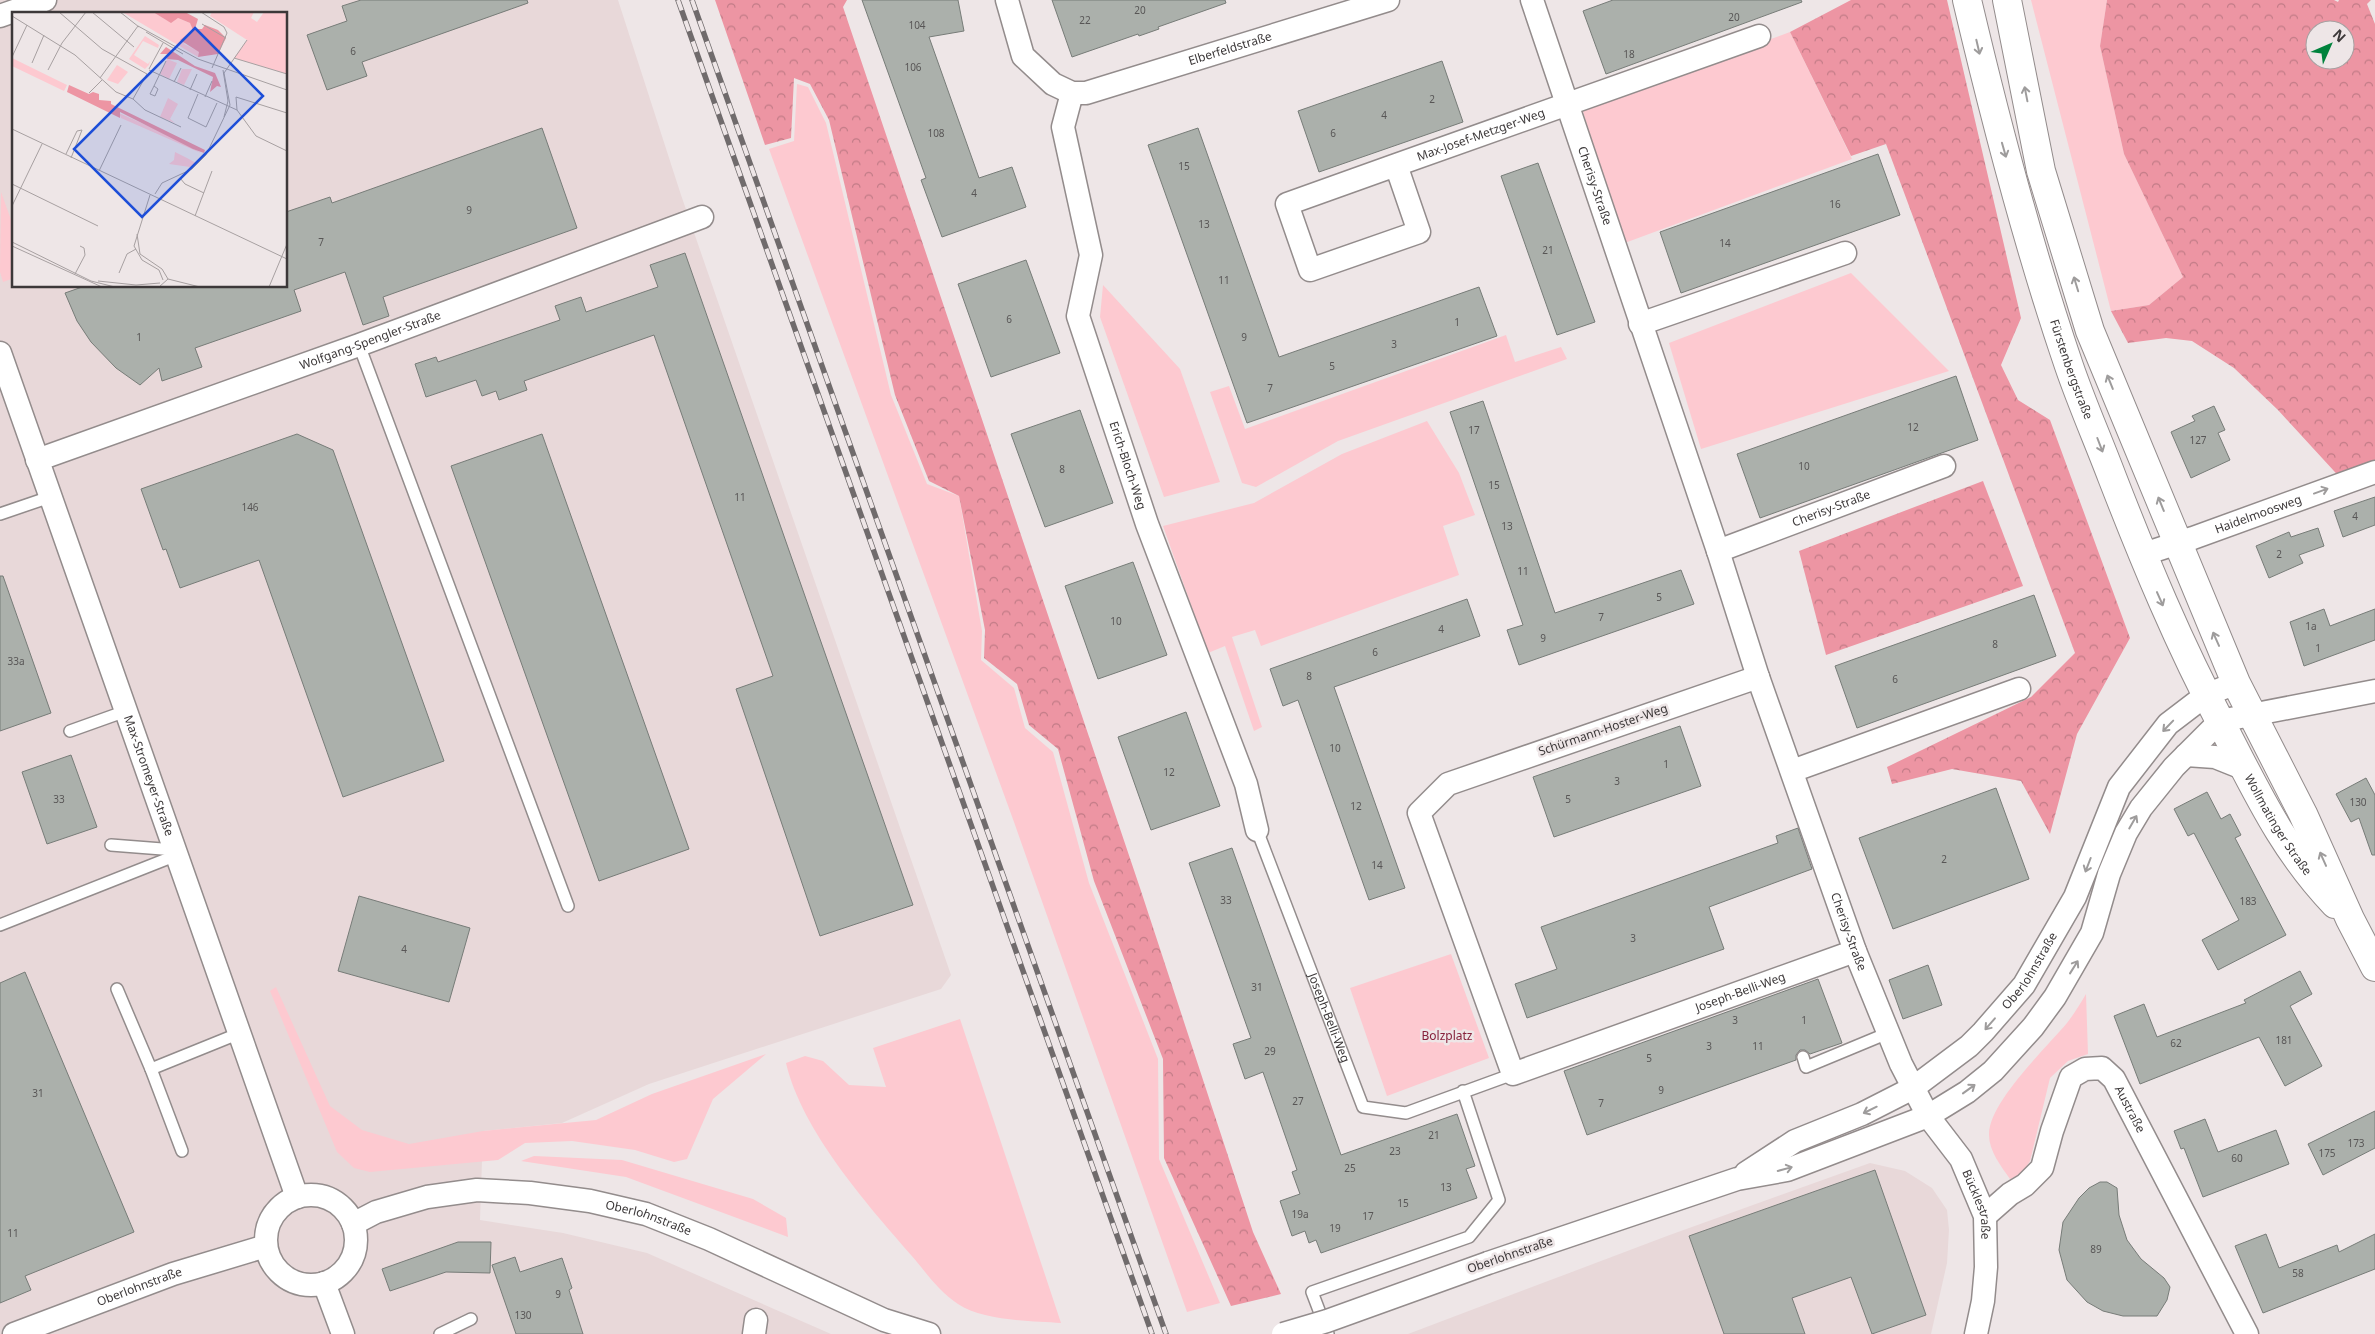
<svg xmlns="http://www.w3.org/2000/svg" width="2375" height="1334" font-family="'Noto Sans',sans-serif">
<defs>
<pattern id="forest-crowns" width="20" height="18" patternUnits="userSpaceOnUse" patternTransform="scale(1.25)"><rect width="20" height="18" fill="#ed95a3"/><path d="M2 6a3 3 0 1 1 6 0M12 15a3 3 0 1 1 6 0" fill="none" stroke="#c17b86"/></pattern>
</defs>
<rect width="100%" height="100%" fill="#eee6e7"/>
<g fill="#e8d8d9" fill-rule="evenodd">
<path d="M0,0H618L681,195L951,975L941,989L649,1084L562,1123L483,1131L480,1220L563,1233L647,1253L831,1334H0ZM14,14H286V286H14Z"/>
<path d="M1870,1163L1905,1171L1932,1188L1947,1210L1949,1230L1947,1263L1931,1334H1408L1667,1236Z"/>
</g>
<g fill="#fdc9d0">
<path d="M2031,0H2107L2100,46L2124,154L2183,277L2149,305L2111,311Z"/>
<path d="M1790,32L1852,159L1622,244L1582,108Z"/>
<path d="M797,84L808,87L826,123L891,395L927,484L959,496L982,631L981,660L1014,688L1025,728L1053,752L1089,883L1158,1059L1159,1159L1220,1303L1187,1312L1014,822L769,149L794,141Z"/>
<path d="M1,192L14,228V278L3,282L0,272Z"/>
<path d="M1851,273L1949,371L1701,449L1669,343Z"/>
<path d="M1103,285L1180,369L1220,482L1164,497L1100,317Z"/>
<path d="M1506,335L1515,362L1561,347L1567,359L1338,441L1256,487L1242,483L1210,392L1229,386L1245,429Z"/>
<path d="M1427,421L1459,473L1475,515L1443,526L1459,575L1261,646L1255,630L1232,637L1262,727L1254,731L1225,646L1208,653L1163,526L1254,503L1342,454Z"/>
<path d="M1451,954L1489,1058L1387,1096L1350,988Z"/>
<path d="M276,987L330,1106L362,1130L409,1144L483,1131L596,1120L652,1094L766,1054L713,1099L687,1159L674,1162L635,1150L572,1141L525,1143L498,1160L370,1172L354,1168L337,1152L270,991Z"/>
<path d="M2086,994L2088,1054L2068,1061L2050,1078L2030,1161L2022,1174L2010,1179C2001,1166 1989,1151 1989,1135C1988,1103 2047,1047 2067,1023C2074,1014 2080,1004 2086,994Z"/>
<path d="M960,1019L1061,1323C1031,1321 983,1321 958,1304C939,1292 925,1271 911,1255C866,1203 802,1131 786,1063L805,1056L823,1061L849,1085L886,1087L873,1048Z"/>
<path d="M534,1156L622,1160L753,1199L786,1218L788,1237L626,1177L521,1161Z"/>
</g>
<g fill="url(#forest-crowns)" fill-rule="evenodd">
<path d="M715,0H847L843,7L1140,888L1253,1232L1281,1294L1231,1306L1164,1158L1163,1059L1094,881L1058,749L1029,725L1017,684L984,658L985,630L959,496L929,481L895,395L829,120L810,84L794,78L791,138L765,145Z"/>
<path d="M1851,0H1947L2021,318L2001,365L2018,400L2050,420L2130,638L2077,734L2050,834L2021,781L1952,769L1892,784L1887,767L2031,697L2075,653L1886,144L1851,156L1790,32Z"/>
<path d="M2107,0H2334L2338,2L2339,0H2371L2367,4L2375,24V472L2345,483L2278,410L2234,368L2192,341L2166,338L2128,343L2111,311L2149,305L2183,277L2124,154L2100,46ZM2315,30H2345V60H2315Z"/>
<path d="M1983,481L2023,586L1826,655L1799,551Z"/>
</g>
<g fill="#abb0ab" stroke="#777c78">
<path d="M361,0H527L528,3L362,62L367,76L327,90L307,35L347,21L342,6Z"/>
<path d="M862,0H958L964,31L929,37L979,178L1012,167L1026,207L942,237L921,180L926,178Z"/>
<path d="M1052,0H1225L1226,3L1158,27L1159,29L1139,36L1138,34L1072,57Z"/>
<path d="M1613,0H1801L1802,2L1606,74L1583,11Z"/>
<path d="M1442,61L1463,122L1319,172L1298,111Z"/>
<path d="M542,128L577,228L383,297L389,316L363,325L345,272L294,290L301,311L195,348L202,367L162,381L159,368L140,385L116,368L91,342L77,321L65,293L85,286H286V212L330,197L332,203Z"/>
<path d="M1198,128L1279,357L1479,287L1497,336L1247,423L1148,145Z"/>
<path d="M1878,154L1900,215L1681,293L1660,232Z"/>
<path d="M1538,163L1595,322L1557,335L1501,176Z"/>
<path d="M685,253L913,905L820,936L736,689L773,676L654,335L524,381L527,390L499,400L496,391L482,396L476,380L426,397L415,364L436,357L438,362L560,320L555,306L581,297L586,312L658,287L650,265Z"/>
<path d="M1026,260L1060,353L991,377L958,284Z"/>
<path d="M1956,376L1978,440L1760,518L1737,454Z"/>
<path d="M1483,401L1555,613L1681,570L1694,604L1519,665L1507,630L1523,625L1450,412Z"/>
<path d="M2214,406L2225,430L2218,433L2230,460L2191,478L2171,432L2195,421L2192,416Z"/>
<path d="M1080,410L1113,503L1045,527L1011,434Z"/>
<path d="M297,434L333,450L444,761L343,797L259,560L180,588L166,549L163,550L141,489Z"/>
<path d="M542,434L689,849L599,881L451,466Z"/>
<path d="M2375,497V525L2343,537L2334,511Z"/>
<path d="M2318,528L2324,546L2299,555L2303,563L2269,578L2256,546L2289,532L2291,537Z"/>
<path d="M1133,562L1167,655L1098,679L1065,586Z"/>
<path d="M0,576H3L51,713L0,731Z"/>
<path d="M2034,595L2056,656L1857,728L1835,666Z"/>
<path d="M1467,599L1480,636L1334,687L1405,888L1369,900L1298,700L1283,706L1270,669Z"/>
<path d="M2324,609L2330,626L2375,609V640L2304,666L2290,622Z"/>
<path d="M1186,712L1220,806L1151,830L1118,737Z"/>
<path d="M1680,726L1701,786L1554,837L1533,777Z"/>
<path d="M71,755L97,827L47,844L22,772Z"/>
<path d="M2366,778L2375,795V855H2372L2359,818L2351,822L2336,794Z"/>
<path d="M1996,788L2029,879L1893,929L1859,838Z"/>
<path d="M2207,792L2221,819L2230,814L2241,835L2235,838L2286,935L2218,970L2202,940L2239,920L2194,833L2188,836L2174,809Z"/>
<path d="M1798,828L1812,869L1709,907L1724,949L1527,1018L1515,984L1557,969L1541,927L1778,843L1776,836Z"/>
<path d="M1232,848L1341,1155L1457,1114L1475,1166L1466,1169L1477,1198L1321,1253L1316,1240L1309,1243L1305,1231L1292,1236L1280,1201L1300,1194L1292,1172L1297,1170L1263,1072L1245,1079L1233,1044L1251,1038L1189,863Z"/>
<path d="M359,896L470,928L449,1002L338,971Z"/>
<path d="M1928,965L1942,1005L1903,1019L1889,980Z"/>
<path d="M2300,971L2312,994L2290,1006L2322,1066L2285,1086L2259,1037L2140,1084L2114,1016L2144,1004L2157,1037L2246,1003L2244,1000Z"/>
<path d="M25,972L134,1232L25,1276L31,1290L0,1303V983Z"/>
<path d="M1818,979L1842,1043L1810,1054L1805,1050H1800L1796,1055V1060L1587,1135L1564,1071Z"/>
<path d="M2375,1111V1148L2323,1175L2308,1144Z"/>
<path d="M2205,1119L2218,1152L2276,1130L2289,1164L2203,1197L2184,1148L2181,1149L2174,1131Z"/>
<path d="M1875,1170L1926,1315L1872,1334L1851,1277L1792,1298L1805,1334H1724L1689,1236Z"/>
<path d="M2100,1182H2107L2117,1188L2119,1215L2127,1240L2141,1259L2164,1278L2170,1287L2167,1300L2157,1316H2123L2103,1311L2087,1302L2067,1280L2059,1250L2063,1222L2079,1198L2089,1188Z"/>
<path d="M2266,1234L2279,1268L2337,1245L2339,1252L2375,1234V1269L2263,1313L2235,1246Z"/>
<path d="M458,1242H491L490,1273L446,1272L390,1291L382,1269Z"/>
<path d="M515,1257L520,1272L562,1258L572,1288L569,1290L583,1334H516L492,1265Z"/>
</g>
<g fill="none" stroke-linecap="round" stroke-linejoin="round">
<g stroke="#938c8c" stroke-width="14">
<g id="service">
<path d="M359,345L568,906"/>
<path d="M0,514L50,497"/>
<path d="M70,731L126,711"/>
<path id="s1" d="M1257,830L1363,1107L1406,1113L1513,1074"/>
<path d="M111,845L175,850"/>
<path d="M0,925L177,855"/>
<path d="M117,989L151,1069"/>
<path d="M1803,1057L1806,1067L1888,1033"/>
<path d="M182,1151L151,1069L240,1033"/>
<path d="M440,1334L471,1319"/>
<path d="M1328,1334L1312,1292L1469,1237L1499,1200L1463,1091"/>
</g>
</g>
<g stroke="#938c8c" stroke-width="25">
<g id="minor">
<path id="s2" d="M1007,0L1023,56L1053,84L1072,93H1086L1388,0"/>
<path id="s3" d="M1532,0L1718,551L1758,677L1855,951L1901,1064L1928,1116L1961,1159L1985,1216L1986,1267L1983,1301L1976,1334"/>
<path d="M0,16L45,0"/>
<path id="s4" d="M1072,93L1063,127L1091,255L1078,316L1147,524L1246,784L1257,830"/>
<path id="s5" d="M1396,165L1287,204L1310,270L1419,232L1396,165L1759,36"/>
<path d="M1640,324L1845,253"/>
<path id="s6" d="M0,353L297,1197"/>
<path id="s7" d="M37,460L359,345L702,217"/>
<path id="s8" d="M1718,551L1944,466"/>
<path id="s9" d="M2141,555L2193,538L2375,472"/>
<path id="s10" d="M1758,677L1448,784L1419,813L1513,1074L1855,951"/>
<path d="M2186,755L2215,757L2245,769"/>
<path d="M1792,771L2019,689"/>
<path id="s11" d="M1746,1173L1795,1141L1862,1114L1913,1088L1969,1046L1983,1032L2024,985L2075,897L2119,787L2168,724L2206,695L2236,683"/>
<circle cx="311" cy="1240" r="45"/>
<path id="s12" d="M1985,1216L2010,1194L2025,1185L2042,1168L2052,1131L2071,1077L2085,1069L2102,1068L2114,1079L2247,1334"/>
<path id="s13" d="M353,1224L376,1212L427,1197L477,1190L530,1193L590,1201L646,1214L709,1239L884,1320L929,1334"/>
<path d="M1488,1263L1737,1179L1787,1170L1928,1116L1967,1092L1993,1071L2033,1027L2055,997L2092,933L2109,874L2126,833L2141,808L2174,767L2220,721L2375,691"/>
<path d="M324,1283L343,1334"/>
<path id="s14" d="M14,1334L173,1274L266,1246"/>
<path d="M754,1334L756,1320"/>
</g>
</g>
<g stroke="#938c8c" stroke-width="30">
<g id="secondary">
<path id="s15" d="M1967,0C1996,123 2028,246 2069,366C2082,404 2098,440 2112,477C2145,562 2179,644 2222,725C2256,790 2283,850 2335,904"/>
<path d="M2007,0L2041,171L2090,331L2236,683L2303,814L2350,919L2375,967"/>
</g>
</g>
<use href="#service" stroke="#fff" stroke-width="11"/>
<use href="#minor" stroke="#fff" stroke-width="22"/>
<use href="#secondary" stroke="#fff" stroke-width="28"/>
<g stroke="#706b6c" stroke-width="5.5">
<g id="rail">
<path d="M678,0L1152,1334"/>
<path d="M692,0L1166,1334"/>
</g>
</g>
<use href="#rail" stroke="#eee6e7" stroke-width="4" stroke-dasharray="11" stroke-linecap="butt"/>
<g stroke="#938c8c" stroke-width="25" stroke-linecap="butt">
<path id="minor-bridge" d="M1283,1334L1327,1321L1488,1263"/>
</g>
<use href="#minor-bridge" stroke="#fff" stroke-width="22"/>
</g>
<defs><path id="oneway-shaft" d="M-6 0H5M1.5-3L5.5 0L1.5 3" fill="none" stroke-width="1.6" stroke-linecap="round" stroke-linejoin="round" transform="scale(1.25)"/></defs>
<g stroke="#9e9c9c">
<use href="#oneway-shaft" transform="translate(1978 47) rotate(77)"/>
<use href="#oneway-shaft" transform="translate(2026 94) rotate(-101)"/>
<use href="#oneway-shaft" transform="translate(2004 150) rotate(74)"/>
<use href="#oneway-shaft" transform="translate(2076 284) rotate(-107)"/>
<use href="#oneway-shaft" transform="translate(2110 382) rotate(-112)"/>
<use href="#oneway-shaft" transform="translate(2100 445) rotate(69)"/>
<use href="#oneway-shaft" transform="translate(2321 491) rotate(-20)"/>
<use href="#oneway-shaft" transform="translate(2161 504) rotate(-112)"/>
<use href="#oneway-shaft" transform="translate(2160 599) rotate(66)"/>
<use href="#oneway-shaft" transform="translate(2216 639) rotate(-114)"/>
<use href="#oneway-shaft" transform="translate(2168 726) rotate(134)"/>
<use href="#oneway-shaft" transform="translate(2133 822) rotate(-60)"/>
<use href="#oneway-shaft" transform="translate(2323 859) rotate(-114)"/>
<use href="#oneway-shaft" transform="translate(2088 865) rotate(111)"/>
<use href="#oneway-shaft" transform="translate(2074 967) rotate(-58)"/>
<use href="#oneway-shaft" transform="translate(1990 1024) rotate(131)"/>
<use href="#oneway-shaft" transform="translate(1969 1089) rotate(-36)"/>
<use href="#oneway-shaft" transform="translate(1870 1110) rotate(154)"/>
<use href="#oneway-shaft" transform="translate(1785 1169) rotate(-15)"/>
</g>
<g text-anchor="middle" stroke-width="5" stroke-linejoin="round" paint-order="stroke">
<g font-size="10" fill="#585656">
<text x="1140" y="14">20</text>
<text x="1734" y="21">20</text>
<text x="1085" y="24">22</text>
<text x="917" y="29">104</text>
<text x="353" y="55">6</text>
<text x="1629" y="58">18</text>
<text x="913" y="71">106</text>
<text x="1432" y="103">2</text>
<text x="1384" y="119">4</text>
<text x="936" y="137">108</text>
<text x="1333" y="137">6</text>
<text x="1184" y="170">15</text>
<text x="974" y="197">4</text>
<text x="1835" y="208">16</text>
<text x="469" y="214">9</text>
<text x="1204" y="228">13</text>
<text x="321" y="246">7</text>
<text x="1725" y="247">14</text>
<text x="1548" y="254">21</text>
<text x="1224" y="284">11</text>
<text x="1009" y="323">6</text>
<text x="1457" y="326">1</text>
<text x="139" y="341">1</text>
<text x="1244" y="341">9</text>
<text x="1394" y="348">3</text>
<text x="1332" y="370">5</text>
<text x="1270" y="392">7</text>
<text x="1913" y="431">12</text>
<text x="1474" y="434">17</text>
<text x="2198" y="444">127</text>
<text x="1804" y="470">10</text>
<text x="1062" y="473">8</text>
<text x="1494" y="489">15</text>
<text x="740" y="501">11</text>
<text x="250" y="511">146</text>
<text x="2355" y="520">4</text>
<text x="1507" y="530">13</text>
<text x="2279" y="558">2</text>
<text x="1523" y="575">11</text>
<text x="1659" y="601">5</text>
<text x="1601" y="621">7</text>
<text x="1116" y="625">10</text>
<text x="2311" y="630">1a</text>
<text x="1441" y="633">4</text>
<text x="1543" y="642">9</text>
<text x="1995" y="648">8</text>
<text x="2318" y="652">1</text>
<text x="1375" y="656">6</text>
<text x="16" y="665">33a</text>
<text x="1309" y="680">8</text>
<text x="1895" y="683">6</text>
<text x="1335" y="752">10</text>
<text x="1666" y="768">1</text>
<text x="1169" y="776">12</text>
<text x="1617" y="785">3</text>
<text x="59" y="803">33</text>
<text x="1568" y="803">5</text>
<text x="2358" y="806">130</text>
<text x="1356" y="810">12</text>
<text x="1944" y="863">2</text>
<text x="1377" y="869">14</text>
<text x="1226" y="904">33</text>
<text x="2248" y="905">183</text>
<text x="1633" y="942">3</text>
<text x="404" y="953">4</text>
<text x="1257" y="991">31</text>
<text x="1735" y="1024">3</text>
<text x="1804" y="1024">1</text>
<text x="2284" y="1044">181</text>
<text x="2176" y="1047">62</text>
<text x="1709" y="1050">3</text>
<text x="1758" y="1050">11</text>
<text x="1270" y="1055">29</text>
<text x="1649" y="1062">5</text>
<text x="1661" y="1094">9</text>
<text x="38" y="1097">31</text>
<text x="1298" y="1105">27</text>
<text x="1601" y="1107">7</text>
<text x="1434" y="1139">21</text>
<text x="2356" y="1147">173</text>
<text x="1395" y="1155">23</text>
<text x="2327" y="1157">175</text>
<text x="2237" y="1162">60</text>
<text x="1350" y="1172">25</text>
<text x="1446" y="1191">13</text>
<text x="1403" y="1207">15</text>
<text x="1300" y="1218">19a</text>
<text x="1368" y="1220">17</text>
<text x="1335" y="1232">19</text>
<text x="13" y="1237">11</text>
<text x="2096" y="1253">89</text>
<text x="2298" y="1277">58</text>
<text x="558" y="1298">9</text>
<text x="523" y="1319">130</text>
</g>
<g font-size="12" fill="#3c3839" stroke="#eee6e7">
<text dy="4" stroke="none"><textPath href="#s2" startOffset="285">Elberfeldstraße</textPath></text>
<text dy="4" stroke="none"><textPath href="#s5" startOffset="462">Max-Josef-Metzger-Weg</textPath></text>
<text dy="4" stroke="none"><textPath href="#s3" startOffset="196">Cherisy-Straße</textPath></text>
<text dy="4" stroke="none"><textPath href="#s7" startOffset="354">Wolfgang-Spengler-Straße</textPath></text>
<text dy="4" stroke="none"><textPath href="#s15" startOffset="384">Fürstenbergstraße</textPath></text>
<text dy="4" stroke="none"><textPath href="#s4" startOffset="386">Erich-Bloch-Weg</textPath></text>
<text dy="4" stroke="none"><textPath href="#s8" startOffset="121">Cherisy-Straße</textPath></text>
<text dy="4" stroke="none"><textPath href="#s9" startOffset="124">Haidelmoosweg</textPath></text>
<text transform="translate(1603 730) rotate(-19)" y="4">Schürmann-Hoster-Weg</text>
<text dy="4" stroke="none"><textPath href="#s6" startOffset="448">Max-Stromeyer-Straße</textPath></text>
<text dy="4" stroke="none"><textPath href="#s15" startOffset="885">Wollmatinger Straße</textPath></text>
<text dy="4" stroke="none"><textPath href="#s3" startOffset="984">Cherisy-Straße</textPath></text>
<text dy="4" stroke="none"><textPath href="#s11" startOffset="355">Oberlohnstraße</textPath></text>
<text dy="4" stroke="none"><textPath href="#s10" startOffset="888">Joseph-Belli-Weg</textPath></text>
<text dy="4" stroke="none"><textPath href="#s1" startOffset="201">Joseph-Belli-Weg</textPath></text>
<text dy="4" stroke="none"><textPath href="#s12" startOffset="254">Austraße</textPath></text>
<text dy="4" stroke="none"><textPath href="#s3" startOffset="1288">Bücklestraße</textPath></text>
<text dy="4" stroke="none"><textPath href="#s13" startOffset="304">Oberlohnstraße</textPath></text>
<text transform="translate(1510 1255) rotate(-19)" y="4">Oberlohnstraße</text>
<text dy="4" stroke="none"><textPath href="#s14" startOffset="134">Oberlohnstraße</textPath></text>
</g>
<g font-size="12" fill="#86213b" stroke="#eee6e7">
<text x="1447" y="1040">Bolzplatz</text>
</g>
</g>
<g transform="translate(12 12)">
<rect width="275" height="275" fill="#eee6e7"/>
<path d="M141,0L156,9L166,6L178,11L182,18L172,32L188,40L186,45L112,1ZM133,24L147,33L146,36L131,29L122,43L136,52L138,49L137,53L133,57L117,47ZM0,46L55,73L52,79L0,54ZM155,47L165,51L157,67L148,62ZM105,53L116,60L106,72L95,68ZM170,57H180L172,73L165,70ZM156,86L166,92L158,107L163,111L148,105ZM107,101L154,122L191,142L109,106ZM163,140L175,146L184,151L178,155L157,152L162,148Z" fill="#fdc9d0"/>
<path d="M141,0H173L186,7L183,17H190L193,13L206,18L214,26L206,42L186,45L187,40L168,28L181,18L178,11L166,6L159,11ZM154,35L183,54L203,61L209,75L205,74L198,80L201,65L166,48L155,47L156,42H148ZM57,73L77,82L81,80L87,82V88L99,89V92L193,138L192,141L181,137L108,100V106L55,80Z" fill="#ed95a3"/>
<path d="M200,0H242L239,6L245,10L252,0H275V62L222,46L235,28L198,4Z" fill="#fdc9d0"/>
<path fill="none" stroke="#a7a0a1" stroke-width="1" d="M47,0L90,37L135,62M80,0L122,35M108,0L127,15M189,0L212,15L215,21L200,56M0,4L63,43L104,80L121,87M190,12L214,26M126,14L186,47L275,78M134,20L171,42M0,45L15,13M222,46L275,62M20,51L32,23M137,57L151,31M36,58L50,31L74,0M137,58L225,98L244,124L275,139M211,58L216,89L212,105M88,66L126,14M162,70L169,56M142,74L138,82L143,84L146,77L142,74L154,49M178,78L185,62M77,81L90,68M186,82L176,106L194,115L205,91M193,85L200,69M121,87L135,62M121,87L133,98L169,115M225,98L224,85L275,101M0,117L275,247M54,142L65,119L70,118L59,146M87,159L109,113M168,166L173,172L192,181M0,172L86,214M143,182L150,171L180,157L194,143L218,93L212,61L235,28M138,183L122,234L130,248L147,258L151,268M0,194L30,132M183,204L200,159M125,222L128,242L150,257L156,267M0,230L79,269L103,275M0,234L90,275M107,261L115,242L124,237M63,262L73,243L72,236L68,234M86,269L124,273L148,271M144,275H180M147,275L156,267L188,275M257,275L275,232"/>
<path fill="#1d4ed8" fill-opacity="0.15" stroke="#1d4ed8" stroke-width="2.5" d="M183,16L251,84L130,205L62,137Z"/>
<rect width="275" height="275" fill="none" stroke="#3c3839" stroke-width="2.5"/>
</g>
<g transform="translate(2330 45) rotate(45)"><circle r="24" fill="#eee6e7" stroke="#a7a0a1"/>
<path d="M0-4L9 19L0 12L-9 19Z" fill="#00823c"/>
<text y="-8" font-size="14" font-weight="bold" text-anchor="middle" fill="#3c3839">N</text>
</g>
</svg>
